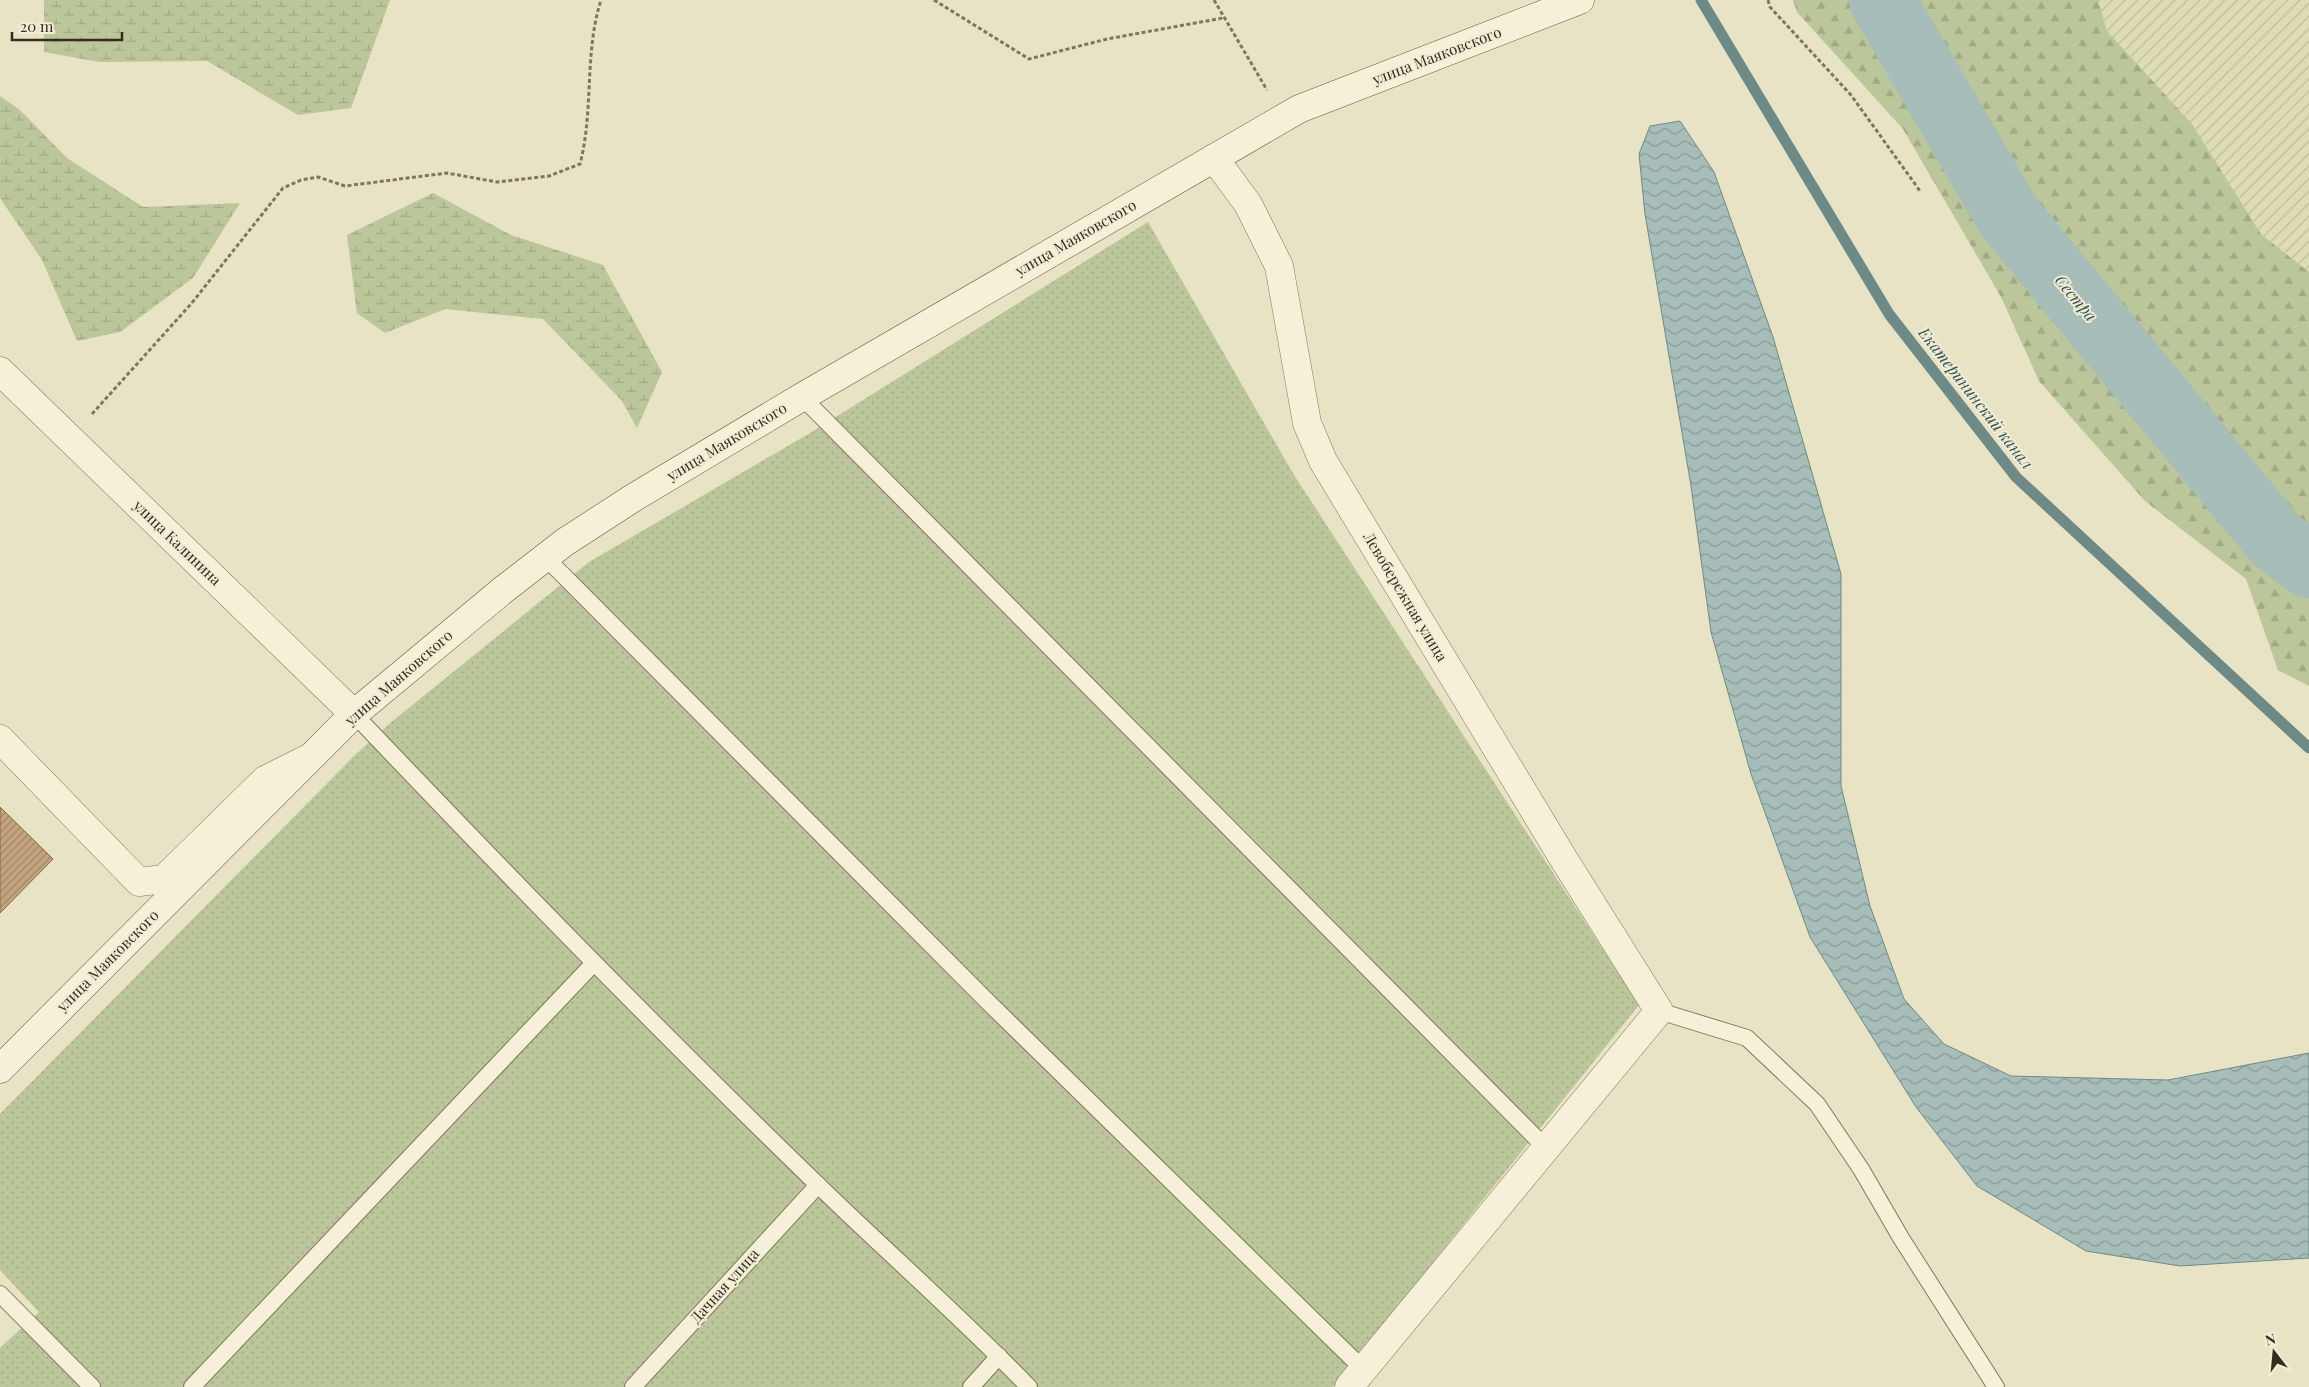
<svg xmlns="http://www.w3.org/2000/svg" width="2309" height="1387" font-family="'Playfair Display',serif">
<defs>
<pattern id="farmland-furrows" width="10" height="10" patternUnits="userSpaceOnUse" patternTransform="scale(1.25)"><rect width="10" height="10" fill="#dedcb3"/><path d="M-1 1l2-2M0 10L10 0M9 11l2-2" fill="none" stroke="#bfbd9a"/></pattern>
<pattern id="forest-firs" width="22" height="20" patternUnits="userSpaceOnUse" patternTransform="scale(1.25)"><rect width="22" height="20" fill="#bbc69a"/><path d="M5 1l3.5 6h-7zM16 11l3.5 6h-7z" fill="#a1aa84"/></pattern>
<pattern id="wetland-marsh" width="20" height="14" patternUnits="userSpaceOnUse" patternTransform="scale(1.25)"><rect width="20" height="14" fill="#bbc69a"/><path d="M1 5h8M5 5V1M11 12h8M15 12V8" fill="none" stroke="#a1aa84"/></pattern>
<pattern id="garden-dots" width="8" height="8" patternUnits="userSpaceOnUse" patternTransform="scale(1.25)"><rect width="8" height="8" fill="#bbc69a"/><path d="M2 2h.1M6 6h.1" fill="none" stroke="#a1aa84" stroke-width="1.8" stroke-linecap="round"/></pattern>
<pattern id="water-waves" width="16" height="10" patternUnits="userSpaceOnUse" patternTransform="scale(1.25)"><rect width="16" height="10" fill="#a6bdb9"/><path d="M0 5q4-4 8 0t8 0" fill="none" stroke="#889a96"/></pattern>
<pattern id="building-hatch" width="6" height="6" patternUnits="userSpaceOnUse" patternTransform="scale(1.25)"><rect width="6" height="6" fill="#c3a47f"/><path d="M-1 1l2-2M0 6l6-6M5 7l2-2" fill="none" stroke="#9f8667"/></pattern>
</defs>
<rect width="100%" height="100%" fill="#e9e3c5"/>
<path fill="url(#farmland-furrows)" d="M2098,0H2309V272L2261,234L2192,124L2107,31Z"/>
<path fill="url(#forest-firs)" d="M1793,0H2098L2107,31L2192,124L2261,234L2309,272V686L2278,670L2246,579L2145,501L2039,381L2001,297L1903,129L1797,12Z"/>
<g fill="url(#wetland-marsh)">
<path d="M44,0H390L351,108L298,115L207,61L99,62L44,52Z"/>
<path d="M0,96L20,110L67,158L143,207L240,203L193,278L120,332L77,341L42,260L0,198Z"/>
<path d="M433,193L511,235L603,265L662,372L637,428L622,401L543,319L445,309L385,333L357,313L347,235Z"/>
</g>
<path fill="url(#garden-dots)" d="M1148,222L1294,475L1639,1005L1333,1387H0V1348L39,1312L0,1270V1114L354,756L389,724L589,562L810,433Z"/>
<path fill="url(#water-waves)" stroke="#6e8a87" d="M1680,121L1714,172L1773,337L1841,574V786L1870,906L1904,999L1944,1044L2011,1076L2168,1080L2309,1053V1258L2180,1266L2086,1251L1977,1186L1916,1107L1810,937L1751,774L1711,632L1691,486L1645,214L1639,154L1650,126Z"/>
<g fill="none" stroke-linecap="round" stroke-linejoin="round">
<path stroke="#6e8a87" stroke-width="11" d="M1701,0L1889,314L2016,477L2309,748"/>
<path stroke="#a6bdb9" stroke-width="66" d="M1882,0L2009,217L2276,540L2309,565"/>
</g>
<path fill="url(#building-hatch)" stroke="#7e6446" d="M0,807L53,859L0,913Z"/>
<g fill="none" stroke-linecap="round" stroke-linejoin="round">
<g stroke="#82755d" stroke-width="18">
<g id="lane">
<path d="M802,397L1546,1148"/>
<path d="M545,557L989,1003L1363,1369"/>
<path d="M354,714C506,874 660,1032 818,1185C888,1253 961,1317 1029,1387"/>
<path d="M1659,1011L1747,1038L1817,1104L1861,1169L1901,1238L1996,1387"/>
<path d="M0,1294L92,1387"/>
<path d="M192,1387L594,963"/>
<path d="M633,1387L818,1185"/>
<path d="M971,1387L999,1356"/>
</g>
</g>
<g stroke="#82755d" stroke-width="29">
<g id="street">
<path d="M1214,158L1248,204L1279,266L1307,423L1323,461L1563,858L1659,1011L1349,1387"/>
<path d="M0,371L354,714"/>
<path d="M0,739L139,882L164,879L265,780L307,759"/>
</g>
</g>
<g stroke="#645740" stroke-width="29">
<path id="secondary" d="M0,1069L354,714L503,590L565,542L633,498L802,397L1299,109L1580,0"/>
</g>
<g stroke="#82755d" stroke-width="3" stroke-dasharray="4 2.5" stroke-linecap="butt">
<path d="M934,0L1029,59L1107,39L1223,18"/>
<path d="M1214,0L1267,90"/>
<path d="M1768,0L1770,7L1851,95L1920,191"/>
<path d="M92,414L191,304L283,188L301,180L318,177L345,186L447,173L497,182L549,176L580,164C594,111 584,53 601,0"/>
</g>
<use href="#lane" stroke="#f5f0d7" stroke-width="16"/>
<use href="#street" stroke="#f5f0d7" stroke-width="28"/>
<use href="#secondary" stroke="#f5f0d7" stroke-width="28"/>
</g>
<g text-anchor="middle" stroke-width="4" stroke-linejoin="round" paint-order="stroke">
<g font-size="15" fill="#342c1f" stroke="#f1edd4">
<text transform="translate(1437 56) rotate(-21)" y="5">улица Маяковского</text>
<text transform="translate(1076 238) rotate(-30)" y="5">улица Маяковского</text>
<text transform="translate(727 442) rotate(-31)" y="5">улица Маяковского</text>
<text transform="translate(177 543) rotate(44)" y="5">улица Калинина</text>
<text transform="translate(1405 597) rotate(59)" y="5">Левобережная улица</text>
<text transform="translate(399 678) rotate(-41)" y="5">улица Маяковского</text>
<text transform="translate(108 961) rotate(-45)" y="5">улица Маяковского</text>
<text transform="translate(725 1286) rotate(-48)" y="5">Дачная улица</text>
</g>
<g font-size="16" font-style="italic" fill="#304f52" stroke="#f1edd4">
<text transform="translate(2076 298) rotate(50)" y="6">Сестра</text>
<text transform="translate(1976 398) rotate(52)" y="6">Екатерининский канал</text>
</g>
</g>
<g transform="translate(2274 1352) rotate(344)" stroke="#f1edd4" stroke-width="4" paint-order="stroke">
<path d="M0-4L9 19L0 12L-9 19Z" fill="#342c1f"/>
<text y="-8" font-size="14" font-weight="bold" text-anchor="middle" fill="#342c1f">N</text>
</g>
<path d="M12 32v8h110v-8" fill="none" stroke="#342c1f" stroke-width="2.5"/>
<text x="20" y="32" font-size="15" fill="#342c1f" stroke="#f1edd4" stroke-width="4" paint-order="stroke">20 m</text>
</svg>
